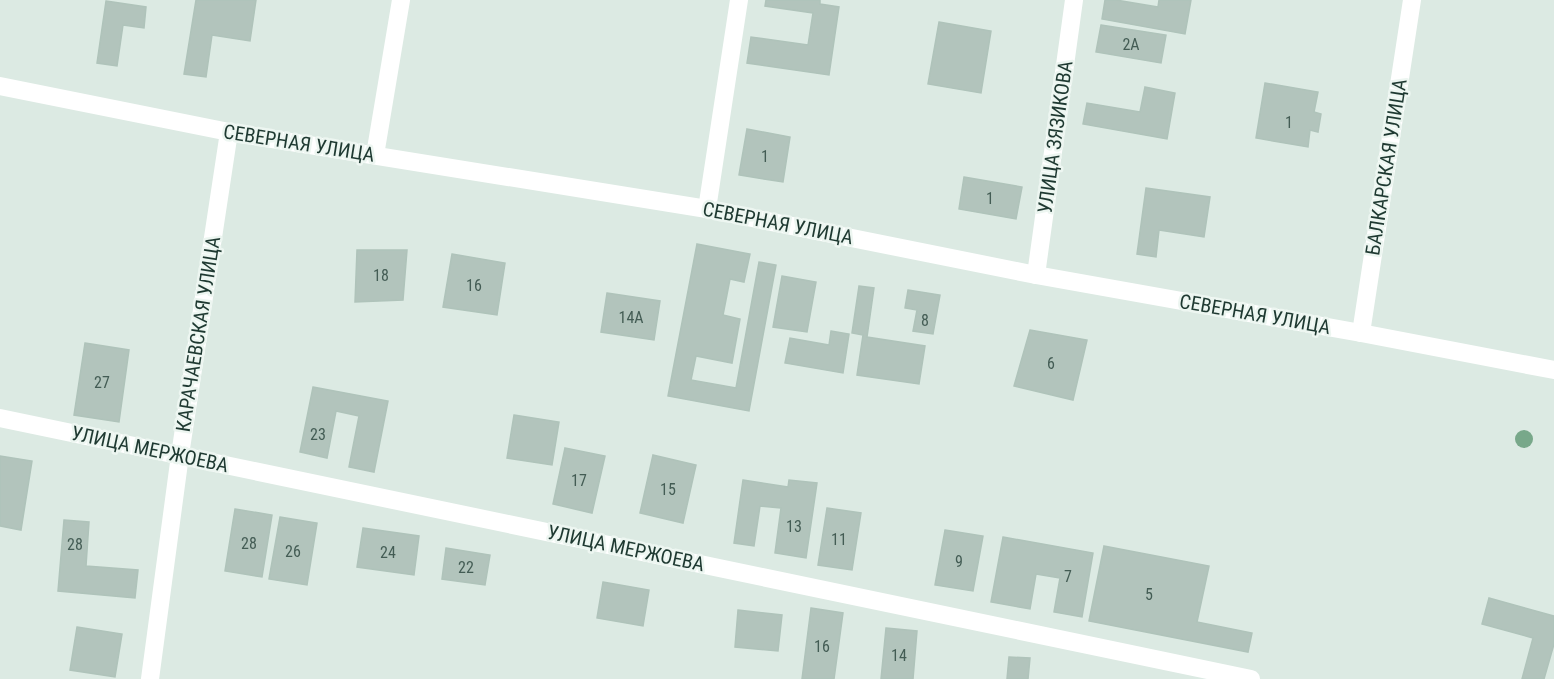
<svg xmlns="http://www.w3.org/2000/svg" width="1554" height="679" font-family="'Roboto Condensed',sans-serif">
<rect width="100%" height="100%" fill="#dceae3"/>
<g fill="#b2c4bc" stroke="#afc3ba" stroke-width="1.5">
<path d="M196,0H256L250,41L212,35L206,77L184,74Z"/>
<path d="M766,0H820V4L839,7L829,75L747,63L751,37L808,45L813,13L765,6Z"/>
<path d="M1105,0H1116L1158,7L1159,0H1191L1185,34L1102,19Z"/>
<path d="M106,1L146,7L144,28L123,25L117,66L97,63Z"/>
<path d="M939,22L991,31L981,93L928,84Z"/>
<path d="M1101,25L1166,35L1161,63L1096,52Z"/>
<path d="M1265,83L1318,92L1314,112L1321,114L1318,132L1310,130L1308,147L1256,138Z"/>
<path d="M1145,87L1175,93L1167,139L1083,124L1087,103L1140,112Z"/>
<path d="M747,129L790,137L783,182L739,175Z"/>
<path d="M964,177L1022,187L1016,219L959,209Z"/>
<path d="M1146,188L1210,197L1204,237L1159,230L1156,257L1137,254Z"/>
<path d="M697,244L750,254L744,282L730,279L723,315L740,319L732,363L696,356L691,380L736,388L759,262L776,265L749,411L668,396Z"/>
<path d="M357,250H407L403,300L355,302Z"/>
<path d="M452,254L505,263L497,315L443,307Z"/>
<path d="M782,276L816,282L807,332L773,327Z"/>
<path d="M859,286L874,288L867,337L925,346L919,384L857,375L863,335L852,333Z"/>
<path d="M908,290L940,295L933,334L913,331L917,310L905,308Z"/>
<path d="M607,293L660,301L654,340L601,332Z"/>
<path d="M1030,330L1087,340L1073,400L1014,386Z"/>
<path d="M831,331L849,334L843,373L785,363L790,338L829,345Z"/>
<path d="M85,343L129,350L119,422L74,415Z"/>
<path d="M313,387L388,401L374,472L349,467L359,416L336,411L327,458L300,452Z"/>
<path d="M514,415L559,422L552,465L507,458Z"/>
<path d="M565,448L605,456L592,513L553,504Z"/>
<path d="M653,455L696,465L683,523L640,513Z"/>
<path d="M0,456L32,461L21,530L0,526Z"/>
<path d="M743,480L788,487L789,480L817,483L806,558L775,553L781,508L760,506L754,546L734,543Z"/>
<path d="M827,508L861,513L852,570L818,565Z"/>
<path d="M235,509L272,515L262,577L225,571Z"/>
<path d="M280,517L317,523L307,585L269,579Z"/>
<path d="M64,520L89,522L86,566L138,570L135,598L58,591Z"/>
<path d="M363,528L419,536L414,575L357,567Z"/>
<path d="M945,530L983,536L973,591L935,585Z"/>
<path d="M1003,537L1093,553L1082,617L1054,612L1060,578L1036,574L1030,609L991,602Z"/>
<path d="M1104,546L1209,566L1197,622L1252,633L1248,652L1089,621Z"/>
<path d="M446,548L490,555L485,585L442,579Z"/>
<path d="M603,582L649,590L643,626L597,618Z"/>
<path d="M1489,598L1554,616V644L1544,679H1522L1533,638L1482,624Z"/>
<path d="M811,608L843,613L834,679H802Z"/>
<path d="M738,610L782,615L778,651L735,647Z"/>
<path d="M77,627L122,634L115,677L70,670Z"/>
<path d="M886,628L917,631L913,679H881Z"/>
<path d="M1009,657L1030,658L1028,679H1007Z"/>
</g>
<g fill="none" stroke-linecap="round" stroke-linejoin="round">
<g stroke="#fff" stroke-width="18">
<path d="M0,86L229,132L707,209L1036,275L1361,333L1554,370"/>
<path d="M375,155L401,0"/>
<path d="M707,209L739,0"/>
<path d="M1036,275L1074,0"/>
<path d="M1361,333L1412,0"/>
<path d="M0,418L1251,679"/>
<path d="M150,679L180,455L229,132"/>
</g>
</g>
<circle fill="#78a88a" cx="1524" cy="439" r="9"/>
<g text-anchor="middle" stroke-width="5" stroke-linejoin="round" paint-order="stroke">
<g font-size="16" fill="#435c54">
<text x="1131" y="50">2А</text>
<text x="1289" y="128">1</text>
<text x="765" y="162">1</text>
<text x="990" y="204">1</text>
<text x="381" y="281">18</text>
<text x="474" y="291">16</text>
<text x="631" y="323">14А</text>
<text x="925" y="326">8</text>
<text x="1051" y="369">6</text>
<text x="102" y="388">27</text>
<text x="318" y="440">23</text>
<text x="579" y="486">17</text>
<text x="668" y="495">15</text>
<text x="794" y="532">13</text>
<text x="839" y="545">11</text>
<text x="249" y="549">28</text>
<text x="75" y="550">28</text>
<text x="293" y="557">26</text>
<text x="388" y="558">24</text>
<text x="959" y="567">9</text>
<text x="466" y="573">22</text>
<text x="1068" y="582">7</text>
<text x="1149" y="600">5</text>
<text x="822" y="652">16</text>
<text x="899" y="661">14</text>
</g>
<g font-size="20" fill="#1e3931" stroke="#edf6f1">
<text transform="translate(1055 137) rotate(-82)" y="7">УЛИЦА ЗЯЗИКОВА</text>
<text transform="translate(299 143) rotate(9)" y="7">СЕВЕРНАЯ УЛИЦА</text>
<text transform="translate(1386 167) rotate(-81)" y="7">БАЛКАРСКАЯ УЛИЦА</text>
<text transform="translate(778 223) rotate(11)" y="7">СЕВЕРНАЯ УЛИЦА</text>
<text transform="translate(1255 314) rotate(10)" y="7">СЕВЕРНАЯ УЛИЦА</text>
<text transform="translate(198 334) rotate(-81)" y="7">КАРАЧАЕВСКАЯ УЛИЦА</text>
<text transform="translate(150 449) rotate(12)" y="7">УЛИЦА МЕРЖОЕВА</text>
<text transform="translate(626 548) rotate(12)" y="7">УЛИЦА МЕРЖОЕВА</text>
</g>
</g>
</svg>
